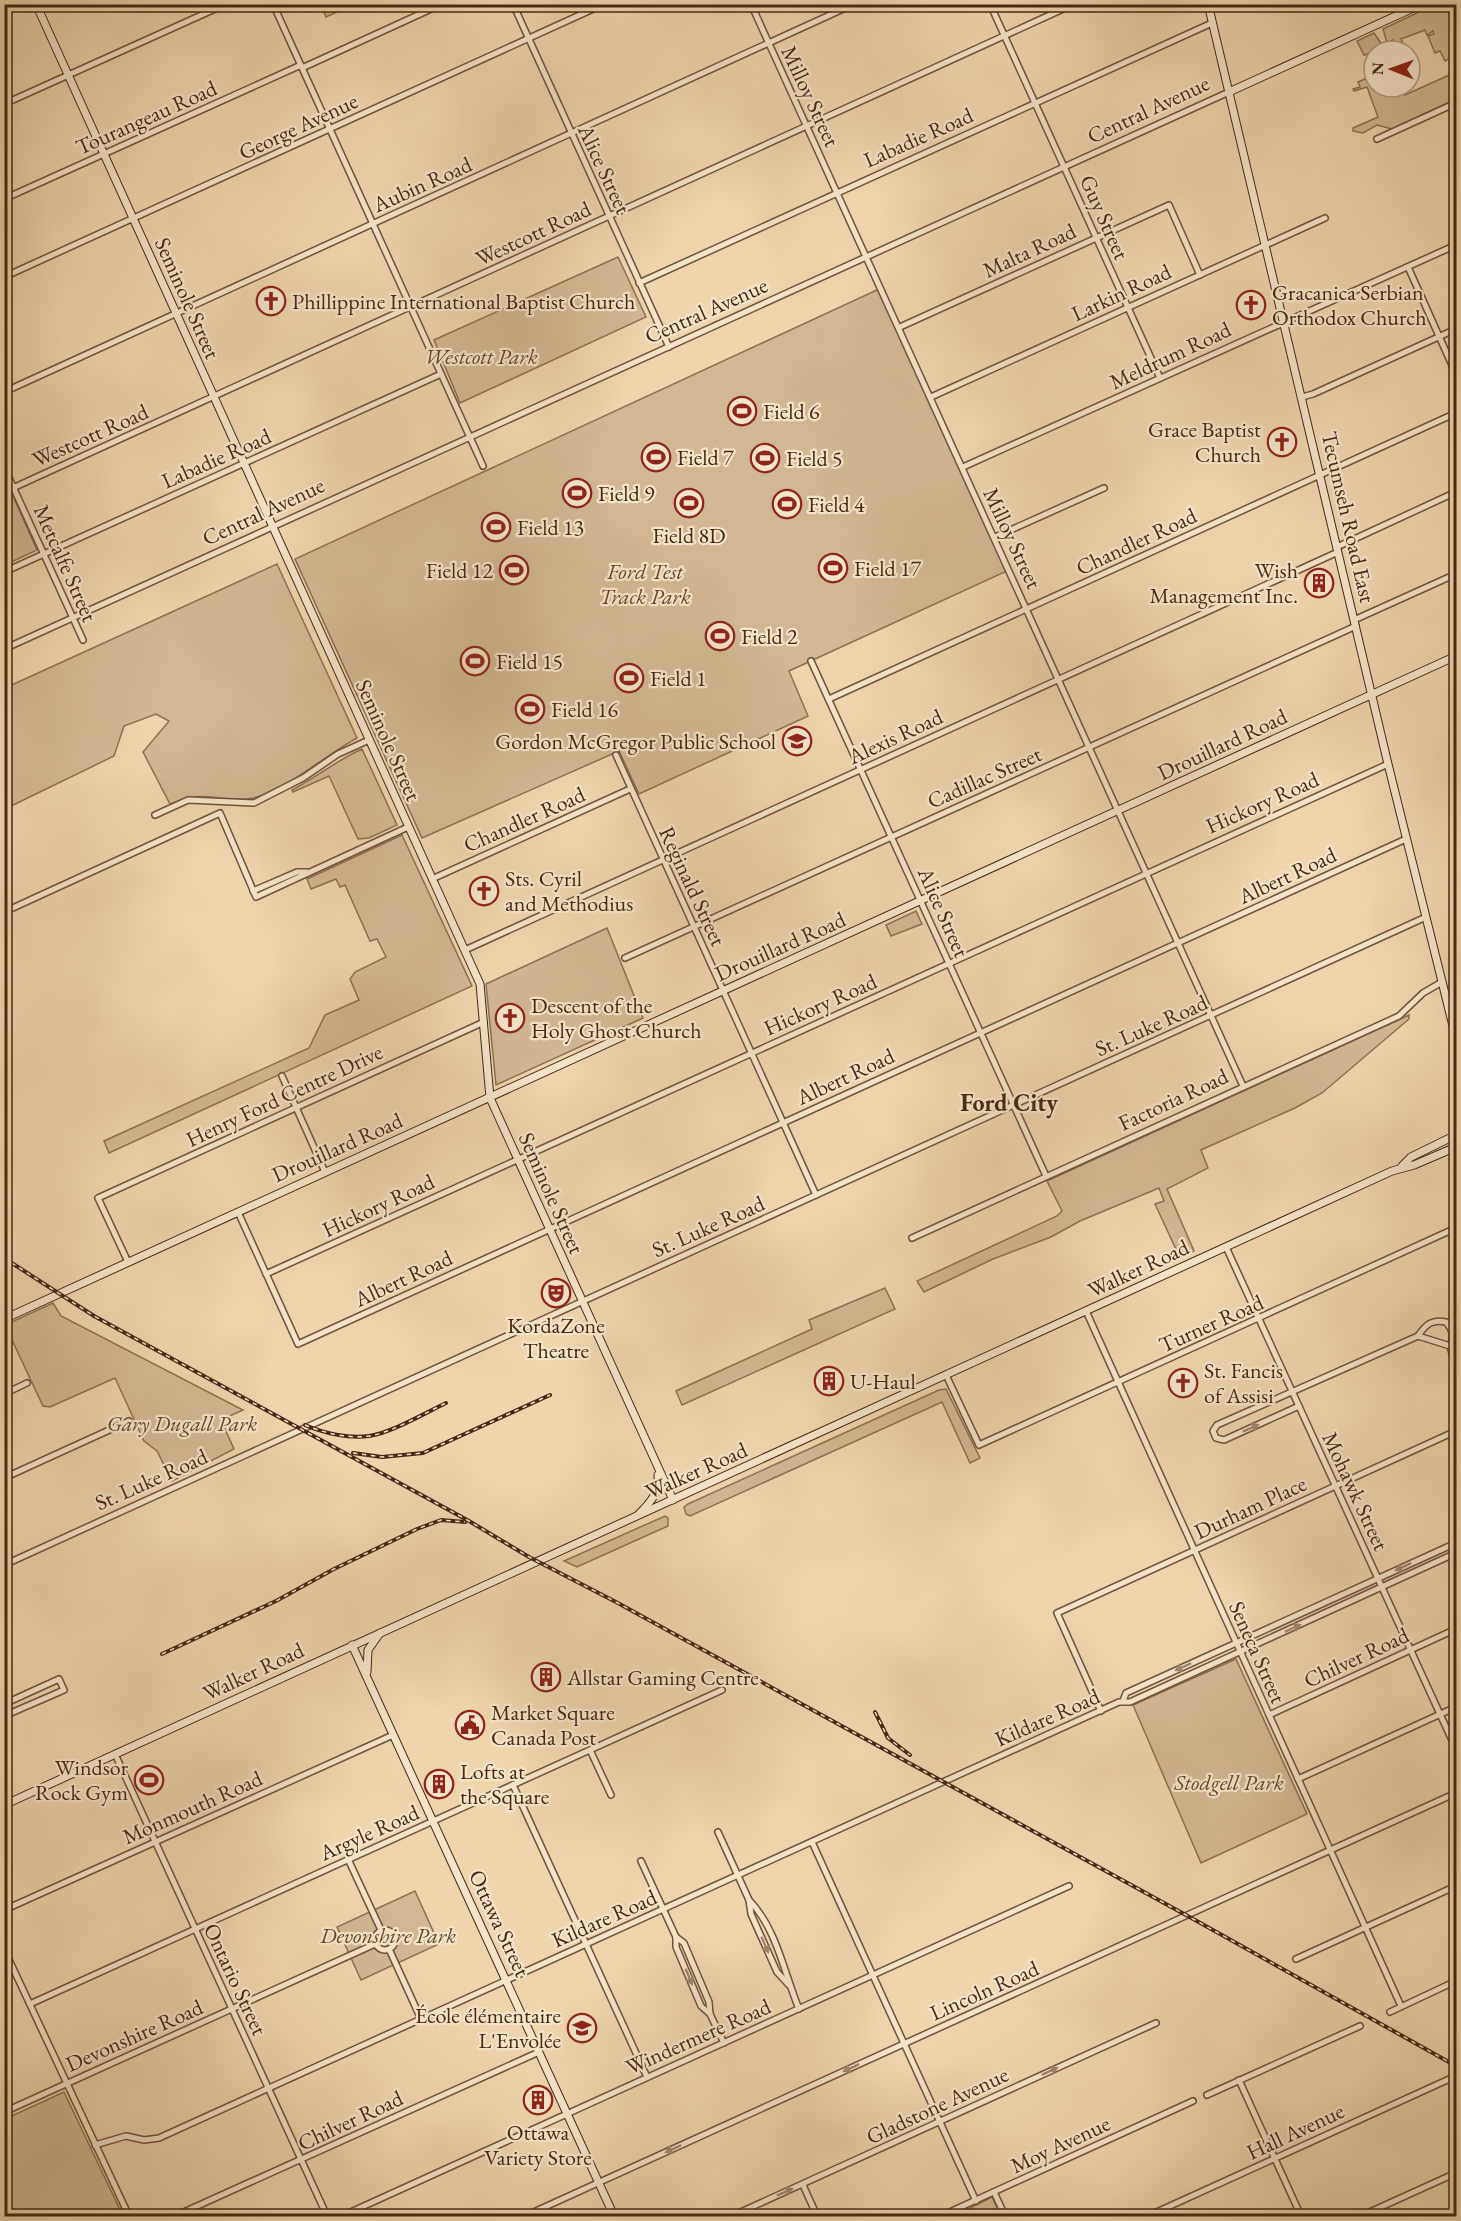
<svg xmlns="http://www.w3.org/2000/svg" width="1461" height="2221" font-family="'EB Garamond',serif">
<rect width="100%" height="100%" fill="#eed5ac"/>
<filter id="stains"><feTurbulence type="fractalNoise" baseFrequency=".00333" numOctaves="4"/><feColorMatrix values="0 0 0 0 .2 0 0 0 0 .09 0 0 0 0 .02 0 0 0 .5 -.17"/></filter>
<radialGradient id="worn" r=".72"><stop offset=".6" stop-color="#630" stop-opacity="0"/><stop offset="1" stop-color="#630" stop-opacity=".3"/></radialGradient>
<g fill="#d1b892" stroke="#8c7052" stroke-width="1.5">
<path d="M1436,4L1456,5V66L1452,57L1445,61L1440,51L1435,53L1428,36L1434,34L1433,31L1427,35L1425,30L1401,39L1407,51H1398L1393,40L1387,43L1383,29Z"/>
<path d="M321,5H352L326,17Z"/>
<path d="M1374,33L1382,45L1377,47L1379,51L1364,55L1357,41Z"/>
<path d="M1374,71V87H1396L1399,92L1403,90L1405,95L1456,72V99L1392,129L1377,125L1363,133L1353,131V128L1378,117L1367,87L1354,91L1353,89L1360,87L1358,82L1372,76L1371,73Z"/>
<path d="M618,257L646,317L460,403L434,340Z"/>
<path d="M879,289L1007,571L789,671L808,716L639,794L619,751L422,838L295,559Z"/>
<path d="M13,496L37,550L5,565V500Z"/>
<path d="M277,564L357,738C326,755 286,790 253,798C233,803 212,794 192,797C185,798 177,802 170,804L143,752L169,721L156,714L124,726L114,756L5,809V688Z"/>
<path d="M362,749L397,825L369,838L358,839L329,776L293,792L292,790C317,777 337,760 362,749Z"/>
<path d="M402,835L472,986L109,1153L104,1141L309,1048L325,1015L359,1000L350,979L355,972L386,957L377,939L370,941L345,885L340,887L336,879L311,889L307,879Z"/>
<path d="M916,911L922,924L891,936L886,925Z"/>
<path d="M607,928L643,1018L496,1085L486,984Z"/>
<path d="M1409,1015V1019L1322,1093L1295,1108L1201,1150L1208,1168L1167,1189L1194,1251L1180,1258L1155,1204L1164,1201L1159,1188L1080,1221L1051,1237L993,1259L924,1292L917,1281L1057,1216L1062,1211L1047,1181Z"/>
<path d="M885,1288L895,1309L682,1405L676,1391L812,1329L809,1320Z"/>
<path d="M53,1303L61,1316L243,1410L221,1420L234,1449L172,1481L157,1451L144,1441L115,1378L50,1407L43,1406L5,1325Z"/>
<path d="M946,1389L980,1458L970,1463L942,1402L690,1516L686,1514L684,1507L688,1504L939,1390Z"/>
<path d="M665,1516L668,1518V1526L577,1567L564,1561Z"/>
<path d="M1236,1659L1307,1814L1201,1863L1133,1705Z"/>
<path d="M415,1891L439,1944L361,1980L337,1927Z"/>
<path d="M64,2092L123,2216H5V2119Z"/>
<path d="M992,2197L1001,2216H966L964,2211Z"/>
</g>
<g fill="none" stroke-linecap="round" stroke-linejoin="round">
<g stroke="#705339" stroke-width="8">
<g id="street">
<path d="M273,4L483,466"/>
<path d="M513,4L669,347"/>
<path d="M751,4L1243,1086"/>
<path d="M990,4L1160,378"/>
<path d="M302,68L442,4"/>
<path d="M4,104L226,4"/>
<path d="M1377,139L1456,103"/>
<path d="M4,199L301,65"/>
<path d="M1408,267L1456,374"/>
<path d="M4,277L604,4"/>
<path d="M639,283L1212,23"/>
<path d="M900,327L1169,205L1200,275"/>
<path d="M4,392L854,4"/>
<path d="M931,397L1325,218"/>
<path d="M1302,397L1313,394L1456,329"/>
<path d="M4,467L83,640"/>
<path d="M963,467L1456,245"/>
<path d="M4,492L1074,4"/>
<path d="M995,537L1104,488"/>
<path d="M1337,547L1456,492"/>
<path d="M4,572L441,374"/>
<path d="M1354,620L1456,574"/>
<path d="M4,649L1229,92"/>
<path d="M811,661L1046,1176"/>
<path d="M829,699L1456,413"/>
<path d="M616,755L816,1195"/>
<path d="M155,815L188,800L254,803L303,778L338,754L369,740"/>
<path d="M432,879L630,789"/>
<path d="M253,891L297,872H307"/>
<path d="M4,912L220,813L256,897L408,827"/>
<path d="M465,950L1338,552"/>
<path d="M625,958L1356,626"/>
<path d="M282,1076L325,1172"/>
<path d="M238,1212L298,1344L1406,839"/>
<path d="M912,1238L1399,1016L1423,993L1442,982"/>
<path d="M1226,1247L1456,1749"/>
<path d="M128,1262L98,1198L484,1022"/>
<path d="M266,1274L1388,764"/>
<path d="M1086,1311L1401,2006"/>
<path d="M1418,1336C1426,1324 1432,1319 1446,1322C1453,1330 1454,1336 1450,1346"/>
<path d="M946,1375L979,1445L1456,1228"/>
<path d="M4,1394L27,1383"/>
<path d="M1299,1406L1224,1440L1216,1438L1213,1431L1217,1425L1418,1336L1450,1346L1456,1368"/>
<path d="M4,1478L129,1421"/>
<path d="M4,1565L1426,917"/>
<path d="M1123,1701L1126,1693L1456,1543"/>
<path d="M4,1704L59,1679L64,1690L4,1716"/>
<path d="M1101,1711L1057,1613L1456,1431"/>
<path d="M1269,1715L1456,1629"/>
<path d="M590,1750L611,1795"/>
<path d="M115,1754L327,2216"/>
<path d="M1298,1779L1456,1707"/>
<path d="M513,1785L647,2077"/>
<path d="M718,1832L749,1900L751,1914L777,1972L789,1985"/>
<path d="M812,1842L976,2201"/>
<path d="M348,1859L381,1930"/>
<path d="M641,1861L676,1937L684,1943L709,2002L710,2014L724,2043"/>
<path d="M749,1900C777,1929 784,1973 799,2009"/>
<path d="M4,1910L393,1735"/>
<circle cx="385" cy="1940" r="10"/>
<path d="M676,1937V1947L701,2006L710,2014"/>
<path d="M4,1949L129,2216"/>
<path d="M389,1949L421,2019"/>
<path d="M1296,1959L1456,1886"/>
<path d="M30,2004L722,1690"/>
<path d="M1390,2012L1456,1981"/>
<path d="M1239,2080L1301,2216"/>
<path d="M1207,2095L1360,2026"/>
<path d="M4,2112L375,1944"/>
<path d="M95,2145L126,2136L144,2140L159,2138L1119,1702H1130L1456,1553"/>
<path d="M803,2185L817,2216"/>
<path d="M994,2192L1005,2216"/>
<path d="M960,2208L963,2216"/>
<path d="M175,2216L539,2052"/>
<path d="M342,2216L1069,1886"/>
<path d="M525,2216L1456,1793"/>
<path d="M732,2216L1156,2023"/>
<path d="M941,2216L1193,2101"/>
<path d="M1148,2216L1456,2076"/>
<path d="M1361,2216L1456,2173"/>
</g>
</g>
<g stroke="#462813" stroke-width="9">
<g id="secondary">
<path d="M36,4L480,984L490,1098L673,1500"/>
<path d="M1208,4L1388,764L1456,1038"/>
<path d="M1229,92L1422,4"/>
<path d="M1402,1166L1411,1157L1456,1135"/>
<path d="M4,1319L1456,656"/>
<path d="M639,1514C650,1503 660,1492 658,1475"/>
<path d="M352,1645L614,2216"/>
<path d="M367,1672L368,1650L380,1633"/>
<path d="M4,1805L1392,1171L1414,1165L1456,1147"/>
</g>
</g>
<use href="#street" stroke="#f4e4c9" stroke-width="5"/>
<use href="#secondary" stroke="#f4e4c9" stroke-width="7"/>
<g stroke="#462813" stroke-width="4">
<g id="rail">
<path d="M4,1258L94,1316L469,1521L529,1557L616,1602L1195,1920L1456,2066"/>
<path d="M305,1425C323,1433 349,1439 369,1436C391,1433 425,1413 446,1403"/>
<path d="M353,1453L382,1457L423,1453L550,1395"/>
<path d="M162,1654L276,1601L334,1569L417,1529L441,1520L465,1522"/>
<path d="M875,1712L888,1738L910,1755"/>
</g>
</g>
<use href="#rail" stroke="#f4e4c9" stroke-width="1.5" stroke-dasharray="4.5" stroke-linecap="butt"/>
</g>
<defs><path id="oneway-solid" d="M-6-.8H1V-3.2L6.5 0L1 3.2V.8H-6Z" transform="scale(1.5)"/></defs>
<g fill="#9d866e">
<use href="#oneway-solid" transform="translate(1251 1428) rotate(-24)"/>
<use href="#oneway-solid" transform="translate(1403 1567) rotate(155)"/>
<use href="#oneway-solid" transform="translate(1293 1628) rotate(-25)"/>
<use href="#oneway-solid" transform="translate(1183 1667) rotate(155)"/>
<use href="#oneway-solid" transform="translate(765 1945) rotate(66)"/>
<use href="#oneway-solid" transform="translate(689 1977) rotate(67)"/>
<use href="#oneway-solid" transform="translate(851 2068) rotate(155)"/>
<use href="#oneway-solid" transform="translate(1050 2071) rotate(-25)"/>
<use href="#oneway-solid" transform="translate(673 2149) rotate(155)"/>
<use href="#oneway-solid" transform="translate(785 2192) rotate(-24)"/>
</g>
<defs>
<g id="church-ring" transform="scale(1.5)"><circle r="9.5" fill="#f4e4c9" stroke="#8f2418" stroke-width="1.5"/><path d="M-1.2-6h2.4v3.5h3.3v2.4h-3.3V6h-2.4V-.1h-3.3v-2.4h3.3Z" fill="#8f2418"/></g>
<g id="stadium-ring" transform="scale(1.5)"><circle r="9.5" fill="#f4e4c9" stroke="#8f2418" stroke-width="1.5"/><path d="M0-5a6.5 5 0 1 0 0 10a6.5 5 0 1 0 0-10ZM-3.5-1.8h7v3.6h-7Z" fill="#8f2418"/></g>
<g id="building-ring" transform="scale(1.5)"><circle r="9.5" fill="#f4e4c9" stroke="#8f2418" stroke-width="1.5"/><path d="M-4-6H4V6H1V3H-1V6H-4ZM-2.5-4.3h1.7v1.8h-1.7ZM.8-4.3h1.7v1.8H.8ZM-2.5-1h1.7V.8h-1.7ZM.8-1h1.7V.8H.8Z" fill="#8f2418"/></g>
<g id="school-ring" transform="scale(1.5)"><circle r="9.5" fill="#f4e4c9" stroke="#8f2418" stroke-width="1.5"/><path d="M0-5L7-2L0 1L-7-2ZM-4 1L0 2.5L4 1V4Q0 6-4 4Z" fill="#8f2418"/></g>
<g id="theatre-ring" transform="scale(1.5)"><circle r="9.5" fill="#f4e4c9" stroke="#8f2418" stroke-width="1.5"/><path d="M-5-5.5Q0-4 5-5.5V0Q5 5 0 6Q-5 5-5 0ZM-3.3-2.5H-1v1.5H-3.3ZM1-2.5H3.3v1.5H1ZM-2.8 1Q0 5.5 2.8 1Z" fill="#8f2418"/></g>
<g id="civic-ring" transform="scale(1.5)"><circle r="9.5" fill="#f4e4c9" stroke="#8f2418" stroke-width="1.5"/><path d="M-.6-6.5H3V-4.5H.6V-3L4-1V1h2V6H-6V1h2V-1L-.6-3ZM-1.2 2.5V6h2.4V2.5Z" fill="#8f2418"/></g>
</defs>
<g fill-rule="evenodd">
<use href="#church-ring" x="271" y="301"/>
<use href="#church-ring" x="1251" y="305"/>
<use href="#stadium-ring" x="742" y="411"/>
<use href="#church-ring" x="1282" y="442"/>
<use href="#stadium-ring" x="656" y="457"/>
<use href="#stadium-ring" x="765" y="458"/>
<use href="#stadium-ring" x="577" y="493"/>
<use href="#stadium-ring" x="689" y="503"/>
<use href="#stadium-ring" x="787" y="504"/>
<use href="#stadium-ring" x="496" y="527"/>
<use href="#stadium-ring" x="833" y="568"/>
<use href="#stadium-ring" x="514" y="570"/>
<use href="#building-ring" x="1319" y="583"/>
<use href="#stadium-ring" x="720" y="636"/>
<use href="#stadium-ring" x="475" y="661"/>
<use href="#stadium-ring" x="629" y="678"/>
<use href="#stadium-ring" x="530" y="709"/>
<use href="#school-ring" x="797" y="741"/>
<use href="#church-ring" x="484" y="891"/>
<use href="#church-ring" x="510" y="1018"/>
<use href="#theatre-ring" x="556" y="1293"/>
<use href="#building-ring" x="829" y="1381"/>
<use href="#church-ring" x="1183" y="1383"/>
<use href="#building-ring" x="546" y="1677"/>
<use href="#civic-ring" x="470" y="1725"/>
<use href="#stadium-ring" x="149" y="1780"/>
<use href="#building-ring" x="439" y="1784"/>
<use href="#school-ring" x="582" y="2028"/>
<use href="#building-ring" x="538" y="2100"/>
</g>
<g text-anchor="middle" stroke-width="4.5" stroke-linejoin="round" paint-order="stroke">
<g font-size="22" fill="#462813" stroke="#f4e4c9">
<text transform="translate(811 96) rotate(65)" y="8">Milloy Street</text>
<text transform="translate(1148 109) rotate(-25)" y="8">Central Avenue</text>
<text transform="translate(146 117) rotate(-24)" y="8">Tourangeau Road</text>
<text transform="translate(298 126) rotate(-25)" y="8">George Avenue</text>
<text transform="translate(918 137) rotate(-24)" y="8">Labadie Road</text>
<text transform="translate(605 169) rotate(65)" y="8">Alice Street</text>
<text transform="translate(422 184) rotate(-24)" y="8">Aubin Road</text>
<text transform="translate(1105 217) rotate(66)" y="8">Guy Street</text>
<text transform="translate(533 233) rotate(-25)" y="8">Westcott Road</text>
<text transform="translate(1029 250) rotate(-25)" y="8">Malta Road</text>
<text transform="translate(1121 292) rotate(-25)" y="8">Larkin Road</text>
<text transform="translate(188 298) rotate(66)" y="8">Seminole Street</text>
<text transform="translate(706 310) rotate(-24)" y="8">Central Avenue</text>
<text transform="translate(1170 355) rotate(-25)" y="8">Meldrum Road</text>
<text transform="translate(90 435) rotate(-24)" y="8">Westcott Road</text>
<text transform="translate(216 458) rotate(-24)" y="8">Labadie Road</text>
<text transform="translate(263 511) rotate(-25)" y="8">Central Avenue</text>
<text transform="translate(1349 517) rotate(77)" y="8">Tecumseh Road East</text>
<text transform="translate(1013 538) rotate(65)" y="8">Milloy Street</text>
<text transform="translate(1136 541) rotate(-25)" y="8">Chandler Road</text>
<text transform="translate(66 563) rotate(66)" y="8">Metcalfe Street</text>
<text transform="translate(895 736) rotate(-25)" y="8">Alexis Road</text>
<text transform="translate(389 740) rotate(66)" y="8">Seminole Street</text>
<text transform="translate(1222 744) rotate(-25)" y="8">Drouillard Road</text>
<text transform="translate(984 777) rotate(-24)" y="8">Cadillac Street</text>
<text transform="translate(1262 802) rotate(-24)" y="8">Hickory Road</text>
<text transform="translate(524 819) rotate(-24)" y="8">Chandler Road</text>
<text transform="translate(1287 875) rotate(-25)" y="8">Albert Road</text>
<text transform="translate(693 886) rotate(65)" y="8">Reginald Street</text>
<text transform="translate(944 912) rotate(66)" y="8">Alice Street</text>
<text transform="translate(780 946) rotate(-24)" y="8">Drouillard Road</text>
<text transform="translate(820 1004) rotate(-24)" y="8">Hickory Road</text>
<text transform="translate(1151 1025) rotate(-24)" y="8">St. Luke Road</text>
<text transform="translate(845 1076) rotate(-25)" y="8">Albert Road</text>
<text transform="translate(284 1095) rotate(-25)" y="8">Henry Ford Centre Drive</text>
<text transform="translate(1173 1099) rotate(-25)" y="8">Factoria Road</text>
<text transform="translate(337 1147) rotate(-24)" y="8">Drouillard Road</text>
<text transform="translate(552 1193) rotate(66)" y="8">Seminole Street</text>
<text transform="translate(378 1205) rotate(-25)" y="8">Hickory Road</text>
<text transform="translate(708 1226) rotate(-24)" y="8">St. Luke Road</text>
<text transform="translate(1138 1268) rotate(-25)" y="8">Walker Road</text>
<text transform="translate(403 1278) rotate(-25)" y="8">Albert Road</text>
<text transform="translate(1211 1323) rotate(-24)" y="8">Turner Road</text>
<text transform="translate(696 1470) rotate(-24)" y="8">Walker Road</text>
<text transform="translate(151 1479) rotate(-24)" y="8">St. Luke Road</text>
<text transform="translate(1356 1491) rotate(65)" y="8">Mohawk Street</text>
<text transform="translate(1250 1507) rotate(-25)" y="8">Durham Place</text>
<text transform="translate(1258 1652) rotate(66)" y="8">Seneca Street</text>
<text transform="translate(1356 1657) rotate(-25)" y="8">Chilver Road</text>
<text transform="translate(253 1671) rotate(-25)" y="8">Walker Road</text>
<text transform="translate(1047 1717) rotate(-24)" y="8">Kildare Road</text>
<text transform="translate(192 1807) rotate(-24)" y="8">Monmouth Road</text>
<text transform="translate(369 1832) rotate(-24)" y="8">Argyle Road</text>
<text transform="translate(604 1918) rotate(-24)" y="8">Kildare Road</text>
<text transform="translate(500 1923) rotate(65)" y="8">Ottawa Street</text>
<text transform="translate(236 1979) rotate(65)" y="8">Ontario Street</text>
<text transform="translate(984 1990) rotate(-24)" y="8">Lincoln Road</text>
<text transform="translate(134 2035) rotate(-24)" y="8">Devonshire Road</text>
<text transform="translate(698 2036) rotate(-24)" y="8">Windermere Road</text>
<text transform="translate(937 2105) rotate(-25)" y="8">Gladstone Avenue</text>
<text transform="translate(350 2120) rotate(-25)" y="8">Chilver Road</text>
<text transform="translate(1295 2131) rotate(-25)" y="8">Hall Avenue</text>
<text transform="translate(1060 2144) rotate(-25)" y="8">Moy Avenue</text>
</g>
<g font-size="22" fill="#462813" stroke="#f4e4c9" text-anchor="start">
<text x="1272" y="300">Gracanica Serbian<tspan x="1272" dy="25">Orthodox Church</tspan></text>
<text x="292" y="309">Phillippine International Baptist Church</text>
<text x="763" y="419">Field 6</text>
<text x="1261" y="437" text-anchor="end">Grace Baptist<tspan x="1261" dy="25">Church</tspan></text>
<text x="677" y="465">Field 7</text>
<text x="786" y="466">Field 5</text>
<text x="598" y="501">Field 9</text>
<text x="808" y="512">Field 4</text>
<text x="517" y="535">Field 13</text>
<text x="689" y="543" text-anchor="middle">Field 8D</text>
<text x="854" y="576">Field 17</text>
<text x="493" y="578" text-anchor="end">Field 12</text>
<text x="1298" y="578" text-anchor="end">Wish<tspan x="1298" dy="25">Management Inc.</tspan></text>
<text x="741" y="644">Field 2</text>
<text x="496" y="669">Field 15</text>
<text x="650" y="686">Field 1</text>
<text x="551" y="717">Field 16</text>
<text x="776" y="749" text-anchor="end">Gordon McGregor Public School</text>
<text x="505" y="886">Sts. Cyril<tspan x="505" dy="25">and Methodius</tspan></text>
<text x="531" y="1013">Descent of the<tspan x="531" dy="25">Holy Ghost Church</tspan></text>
<text x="556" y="1333" text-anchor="middle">KordaZone<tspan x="556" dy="25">Theatre</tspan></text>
<text x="1204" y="1378">St. Fancis<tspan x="1204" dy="25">of Assisi</tspan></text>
<text x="850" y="1389">U-Haul</text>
<text x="567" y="1685">Allstar Gaming Centre</text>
<text x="491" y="1720">Market Square<tspan x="491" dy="25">Canada Post</tspan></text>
<text x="128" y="1775" text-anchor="end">Windsor<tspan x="128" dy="25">Rock Gym</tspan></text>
<text x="460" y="1779">Lofts at<tspan x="460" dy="25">the Square</tspan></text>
<text x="561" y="2023" text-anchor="end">École élémentaire<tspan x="561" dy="25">L'Envolée</tspan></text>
<text x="538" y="2140" text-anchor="middle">Ottawa<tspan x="538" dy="25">Variety Store</tspan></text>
</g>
<g font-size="22" font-style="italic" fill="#62452c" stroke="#f4e4c9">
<text x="481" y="364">Westcott Park</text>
<text x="645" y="579">Ford Test<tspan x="645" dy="25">Track Park</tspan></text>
<text x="182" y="1431">Gary Dugall Park</text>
<text x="1229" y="1790">Stodgell Park</text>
<text x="388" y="1943">Devonshire Park</text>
</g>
<g font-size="24" font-weight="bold" fill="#462813" stroke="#f4e4c9">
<text x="1009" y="1111">Ford City</text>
</g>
</g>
<rect width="1461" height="2221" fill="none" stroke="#eed5ac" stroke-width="24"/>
<rect x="6" y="6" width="1449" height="2209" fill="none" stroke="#462813" stroke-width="3"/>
<rect x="12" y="12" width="1437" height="2197" fill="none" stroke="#462813" stroke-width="1.5"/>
<g transform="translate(1392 69) rotate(271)"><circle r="28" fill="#f4e4c9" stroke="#ae9980" stroke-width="1.5"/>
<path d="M0-4.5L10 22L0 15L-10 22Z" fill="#8f2418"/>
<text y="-9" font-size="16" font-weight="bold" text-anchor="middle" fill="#462813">N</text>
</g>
<rect width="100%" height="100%" filter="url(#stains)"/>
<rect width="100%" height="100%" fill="url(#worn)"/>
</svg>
